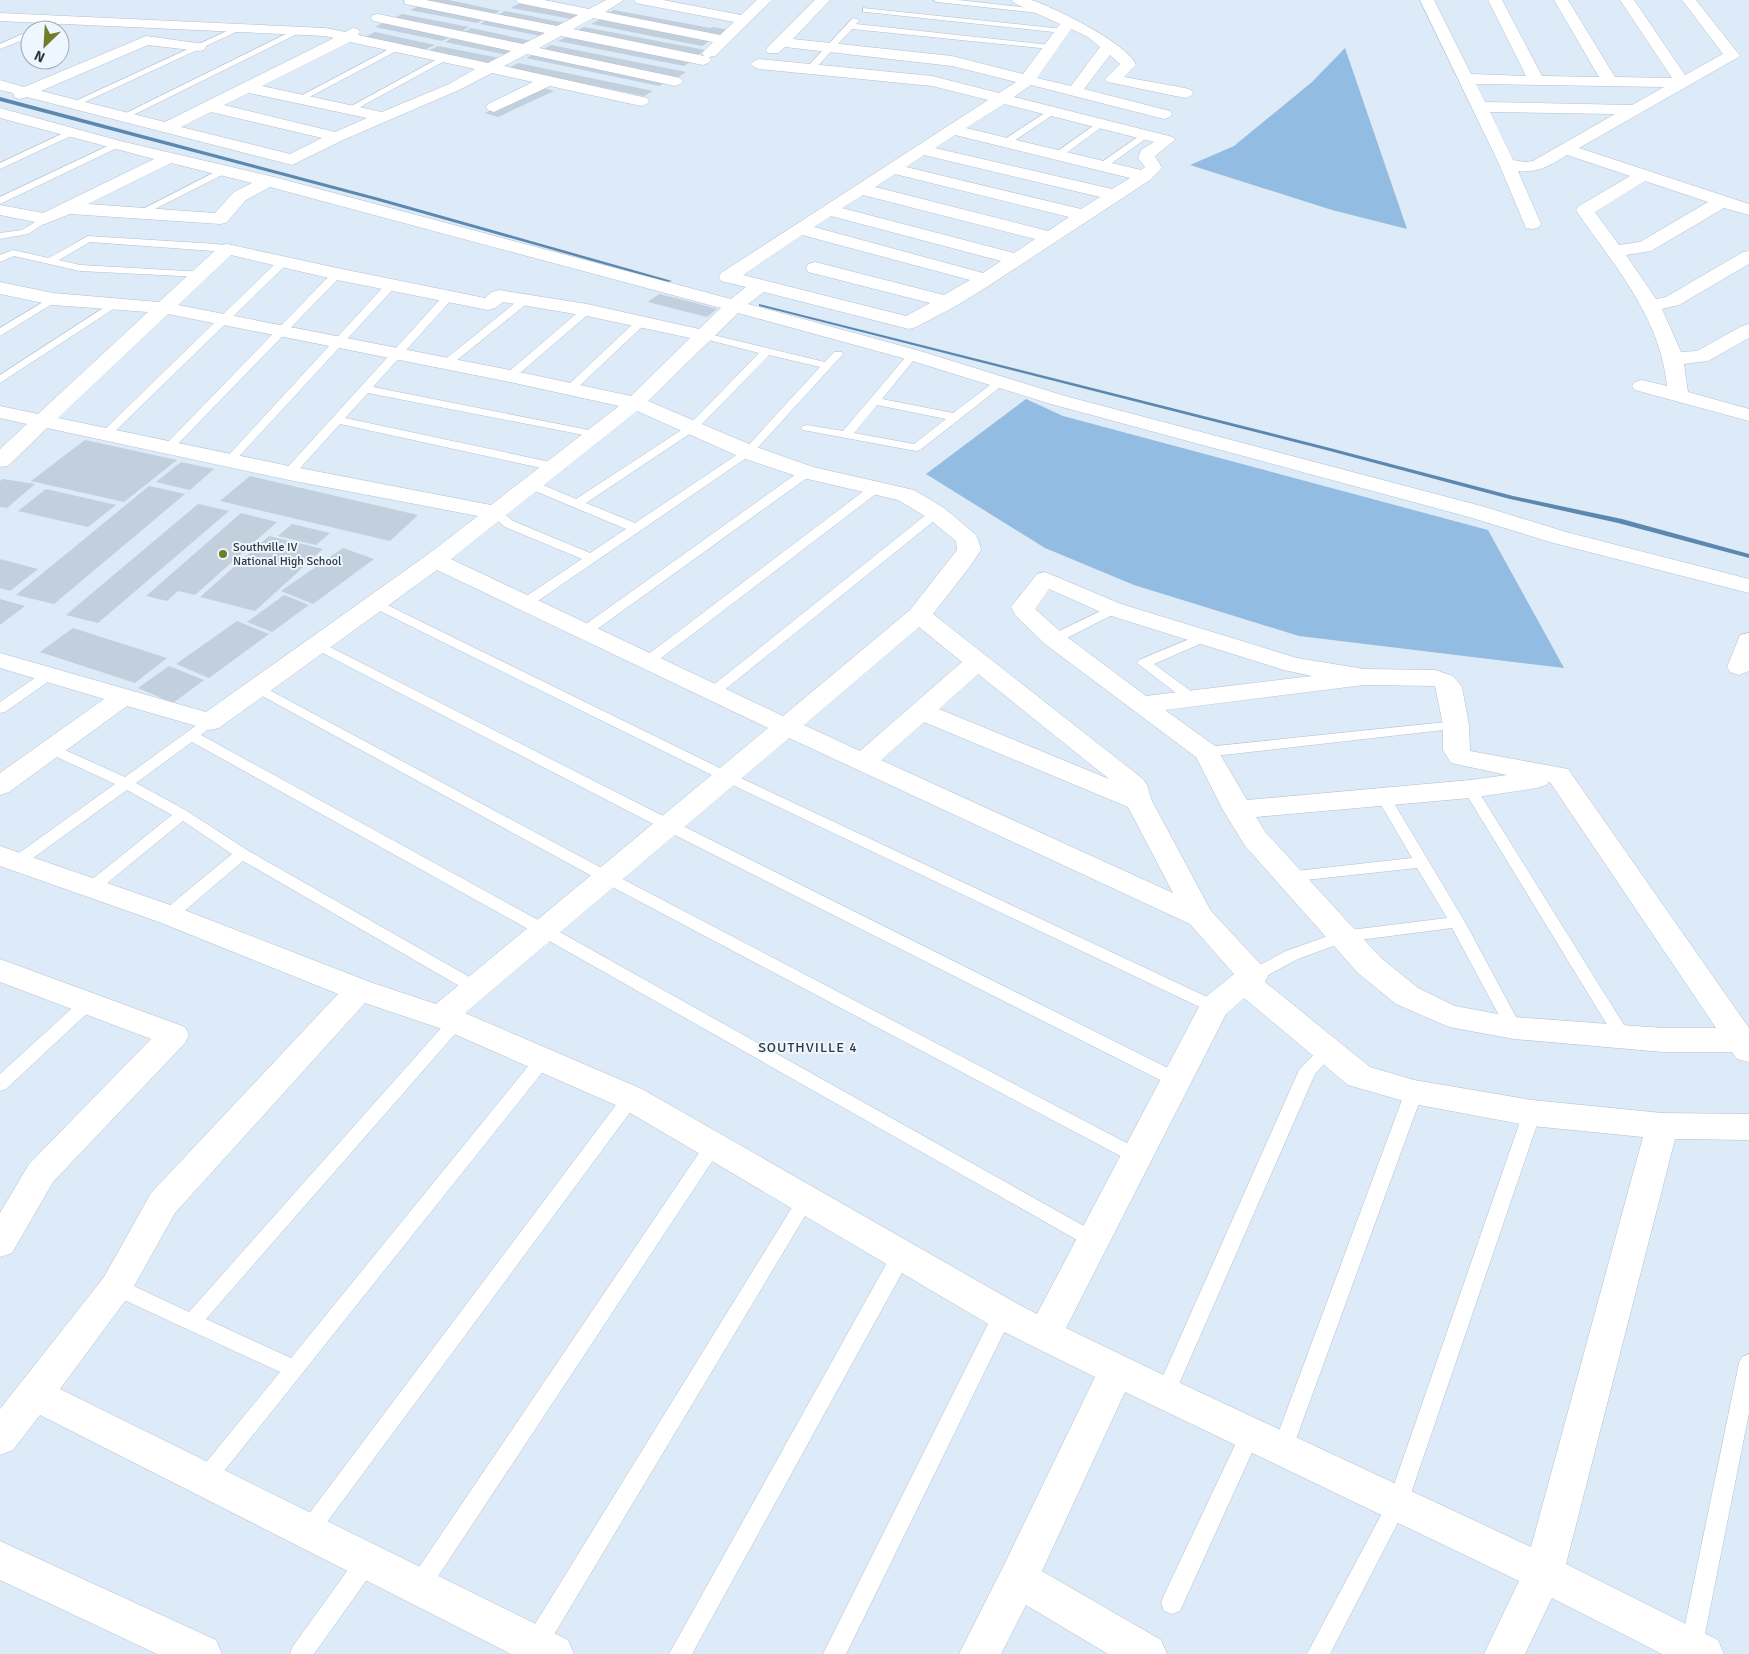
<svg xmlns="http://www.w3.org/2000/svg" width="1749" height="1654" font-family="Signika,sans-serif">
<rect width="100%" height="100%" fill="#ddeaf8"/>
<g fill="#93bce2">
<path d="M1345,48L1407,229L1332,210L1190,165L1234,146L1312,82Z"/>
<path d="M1026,399L1063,416L1488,530L1564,668L1299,636L1134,585L1045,548L926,474Z"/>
</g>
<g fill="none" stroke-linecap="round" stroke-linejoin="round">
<g fill="#5c88af" fill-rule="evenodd">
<path d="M0,97L379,198L672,281L667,282L375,200L0,101Z"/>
<path d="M759,304L1330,448L1513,496L1622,519L1749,554V558L1618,523L1510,499L1326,450L759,306Z"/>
</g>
</g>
<g fill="#c2cfdc">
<path d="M430,0H449L500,11L491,15L426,2Z"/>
<path d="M520,3L580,15L572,19L511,8Z"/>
<path d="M419,6L486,18L477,23L410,10Z"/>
<path d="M614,10L710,28L713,27L729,30L719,36L606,14Z"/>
<path d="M505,11L565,23L557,28L496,16Z"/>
<path d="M402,14L469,27L459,33L392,19Z"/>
<path d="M489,19L550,32L541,36L480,24Z"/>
<path d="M601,19L711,40L702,46L591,24Z"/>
<path d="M385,22L452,36L442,41L375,27Z"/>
<path d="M584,27L705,50L698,55L576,31Z"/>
<path d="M471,28L532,41L523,46L462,33Z"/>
<path d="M375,32L435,45L424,50L365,37Z"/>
<path d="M568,36L693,60L684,66L558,41Z"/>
<path d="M454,37L516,49L507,55L445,42Z"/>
<path d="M551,45L686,72L678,77L542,50Z"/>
<path d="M438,46L500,58L490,64L428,51Z"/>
<path d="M535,54L667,81L659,86L526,58Z"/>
<path d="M518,63L653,91L644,96L509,68Z"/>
<path d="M541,87L554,91L498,117L485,113Z"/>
<path d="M659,294L688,301L717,309L707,317L648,302Z"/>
<path d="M85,440L177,460L124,502L31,481Z"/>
<path d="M181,462L214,469L190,490L156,482Z"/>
<path d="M250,476L418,515L390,541L220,501Z"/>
<path d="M3,479L35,484L7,508L0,507V481Z"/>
<path d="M149,486L185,494L54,604L16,595Z"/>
<path d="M46,489L116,505L88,527L18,511Z"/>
<path d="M198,504L229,511L98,623L66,615Z"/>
<path d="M241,513L277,522L195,595L178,591L167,601L146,596Z"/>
<path d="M292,524L330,533L316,545L278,536Z"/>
<path d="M269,536L323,549L255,611L200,597Z"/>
<path d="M343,548L374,559L313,604L281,591Z"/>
<path d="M0,559L38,569L10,591L0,588Z"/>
<path d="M284,595L309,605L272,632L247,622Z"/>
<path d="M0,599L25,606L0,625Z"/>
<path d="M237,621L269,634L209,678L176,664Z"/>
<path d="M73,628L167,658L135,683L40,652Z"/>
<path d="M169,666L204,680L173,703L138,688Z"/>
</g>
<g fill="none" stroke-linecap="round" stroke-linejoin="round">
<g stroke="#b3c0cd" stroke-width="1">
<g id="service">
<path d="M933,0H958L1047,10L1051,12L1047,14L937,2Z"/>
<path d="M863,8L1063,29L1067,31L1063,33L866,12H863Z"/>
<path d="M61,18L68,20L47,30H36Z"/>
<path d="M853,18L860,20L856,24L1050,45L1054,47L1050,49L852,29L813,71H807V67Z"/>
<path d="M240,25L247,27L76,106L69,104Z"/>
<path d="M298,28L305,30L125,119L118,117Z"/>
<path d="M27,32H30V37L0,49V44Z"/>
<path d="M395,46L402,48L302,101L295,99Z"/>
<path d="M441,57L448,59L351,112L344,110Z"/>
<path d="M1051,109L1055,112L1054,114L1008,145H1002V141Z"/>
<path d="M1100,121L1103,122V126L1061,157H1055V153Z"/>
<path d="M70,130L73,131V135L0,169V163Z"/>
<path d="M1145,132L1148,133V137L1105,168H1099V164Z"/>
<path d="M116,142L119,143V147L0,204V197Z"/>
<path d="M223,168L228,171L226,173L141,216H135L133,214Z"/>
<path d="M45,216L50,219L48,221L28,234L0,239V233L22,230Z"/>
<path d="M88,236L217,244L231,247L232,249L227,252L90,242L59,260L80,265L205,272L206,274L201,277L80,271L14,256L0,262V255L13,250L49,258Z"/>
<path d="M283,259L288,262L287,264L109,437H101L99,435L101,433L279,260Z"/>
<path d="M337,271L341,272V276L172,450H164L162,448L164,446L333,272Z"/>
<path d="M391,282L396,285L395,287L233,463H225L223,461L225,459L387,283Z"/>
<path d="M449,293L454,296L453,298L373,387L594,431L598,432L600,434L598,436L594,437L368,393L345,418L555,463L561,467L555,471L340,424L293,476H285L283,473L285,470L445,294Z"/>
<path d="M53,296L57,297L58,299L57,301L0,336V328Z"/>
<path d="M525,297L529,298L530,300L529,302L451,365H443L442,363L443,361L521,298Z"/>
<path d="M114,301L119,304L118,306L0,383V375Z"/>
<path d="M587,307L592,310L591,312L514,378H506L504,376L506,374L583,308Z"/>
<path d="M642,318L647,321L646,323L575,390H567L565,388L567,386L638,319Z"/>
<path d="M705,333L825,362L834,352H842L843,354L752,454L529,607H519L517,604L519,601L582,559L505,527L488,512L490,509H498L513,521L590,553L626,529L528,488L526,485L532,481L536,482L576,499L689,425L759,353L701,338L700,336ZM769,355L820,367L744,450L635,523L586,503L697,429Z"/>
<path d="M913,352L918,355L882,399L953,413L998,379L1002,378L1008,381L920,450L916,451L803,430L801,428L803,426L807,425L843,431L909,353ZM877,405L946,419L914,444L854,433Z"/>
<path d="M807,468L813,472L811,475L589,635H579L577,632L579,629L803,469Z"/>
<path d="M877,483L881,484L883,487L881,490L652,665H642L640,662L642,659L873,484Z"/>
<path d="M936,509L940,510L942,513L940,516L717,696H707L705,693L707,690L932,510Z"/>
<path d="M375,599L730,773L1220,1003L1222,1007L1220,1011L1214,1013L1208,1011L720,779L370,606L368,603L370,600Z"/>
<path d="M1113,605L1118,606L1120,609L1118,612L1059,642H1049L1047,639L1049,636Z"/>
<path d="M1204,633L1211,637L1209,640L1154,664L1199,697L1201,700L1199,703H1189L1137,663L1139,660Z"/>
<path d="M318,641L673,821L1182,1075L1185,1080L1182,1085L1176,1087L1170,1085L663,829L313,648L311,645L313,642Z"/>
<path d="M47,672L54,676L52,679L5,712L0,713V702L42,673Z"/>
<path d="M258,684L611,873L1142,1151L1145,1156L1142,1161L1136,1163L1130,1161L601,881L253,691L251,688Z"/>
<path d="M210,718L215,719L217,722L201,735L549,926L1100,1235L1102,1240L1100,1245L1093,1248L1086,1245L537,934L192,742L136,783L187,811L247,850L480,983L482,987L480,991L474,993L468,991L243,861L175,919L169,921L163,919L161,915L163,911L232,854L183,821L95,893L90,894L85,893L82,889L85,885L172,815L127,790L22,866L17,867L12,866L9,862L12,858L115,784L46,752L44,749L46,746H56L125,777L205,719Z"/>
<path d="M1456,721L1461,722L1463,725L1461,728L1206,757L1201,755L1199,752L1201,749L1206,747Z"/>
<path d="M1470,784L1475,786L1629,1033L1631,1037L1629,1041L1623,1043L1617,1041L1463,789L1465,786Z"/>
<path d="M1384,793L1389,795L1391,798L1465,922L1522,1028L1520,1032L1514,1034L1508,1032L1452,928L1344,942L1298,959L1259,980L1253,982L1247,980L1245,976L1247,972L1286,951L1342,931L1447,918L1417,868L1287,882L1282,881L1279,877L1282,873L1287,872L1412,858L1377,798L1379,795Z"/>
<path d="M88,997L94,999L96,1003L94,1007L6,1089L0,1091V1074L82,999Z"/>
<path d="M456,1016L462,1018L464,1022L462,1026L206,1319L291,1358L538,1054L544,1053L550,1054L553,1059L213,1485L206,1488L199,1485L196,1478L199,1471L280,1372L109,1293L106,1287L109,1281L116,1279L123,1281L189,1312L450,1018Z"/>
<path d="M1327,1046L1333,1047L1335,1052L1315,1074L1172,1400L1165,1403L1158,1400L1155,1394L1299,1070L1321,1047Z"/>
<path d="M1414,1085L1420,1087L1423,1092L1292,1450L1289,1457L1282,1459L1275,1457L1272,1450L1405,1092L1408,1087Z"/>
<path d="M631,1091L637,1093L640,1098L637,1103L316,1537L309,1540L302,1537L298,1530L302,1523L625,1093Z"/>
<path d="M1532,1106L1538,1108L1541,1113L1407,1505L1330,1654H1307L1388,1502L1523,1113L1526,1108Z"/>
<path d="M713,1139L719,1141L722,1146L719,1151L427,1593L419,1596L411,1593L408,1586L411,1579L707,1141Z"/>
<path d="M805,1194L811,1196L814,1201L811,1206L543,1653H527L524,1645L527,1637L799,1196Z"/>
<path d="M901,1248L908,1250L910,1256L908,1262L692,1654H669L894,1250Z"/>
<path d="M1003,1306L1010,1308L1013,1314L846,1654H823L996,1308Z"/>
<path d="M1749,1354V1413L1701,1654H1679L1739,1363L1742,1357Z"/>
<path d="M1250,1426L1257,1428L1260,1435L1180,1611L1172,1614L1164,1611L1161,1603L1164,1595L1243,1428Z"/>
<path d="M368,1550L376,1553L379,1560L376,1567L314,1654H290L293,1646L360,1553Z"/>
</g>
</g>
<g stroke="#b3c0cd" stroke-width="1">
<g id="minor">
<path d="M404,0H426L557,26L578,15L518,3L516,0H544L589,9L606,0H624L605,12L720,35L734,22L641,4L636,3L634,0H663L741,15L757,0H772L715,56L709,57L711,60L708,63L703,65L561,36L539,48L680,78L683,81L680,84L675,86L527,54L504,66L647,98L649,101L647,104L641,106L550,86L494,112L488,110L486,107L488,104L533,82L492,73L459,90L343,140L292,165L27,97L20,99L14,97L13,93L0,90V80L24,87L146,36L204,44L206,47L204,50L199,51L148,45L41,91L165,122L334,38L325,36L0,21V13L325,28L345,32L353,28L358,29L360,32L358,35L488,63L511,51L378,22L373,21L371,18L373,15L378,14L523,44L545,33L410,5L405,4ZM593,18L713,42L702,53L704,56L573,29ZM350,42L475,69L449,84L382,112L262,86ZM249,93L367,118L335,132L224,105ZM211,112L322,138L290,154L181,127Z"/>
<path d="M815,0H830L793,39L952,56L1023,74L1060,24L1014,3L1012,0C1018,0 1026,0 1031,0C1052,6 1130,45 1136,65L1124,77L1185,88L1191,90L1193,93L1191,96L1185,98L1108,82L1105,79L1120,64L1110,55L1084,89L1170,111L1172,114L1170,117L1164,119L1031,85L1014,97L1173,137L1175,140L1155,156L1162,168L1150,180L993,283L956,306L916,327L909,329L764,292L748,304L920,351L1065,396L1485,507L1566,532L1749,579V593L1550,542L1469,517L1051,404L906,359L738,313L648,401L756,447L813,467L914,490L944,508L975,534L978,539L981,550L971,565L933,614L1143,779L1147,785L1152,801L1211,911L1264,968L1268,976L1265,982L1370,1067L1414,1080L1532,1100L1662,1113L1749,1114V1140L1675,1139L1566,1564L1718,1640L1724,1654H1662L1552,1598L1525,1654H1484L1519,1581L1125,1392L1042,1571L1161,1640L1167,1654H1108L1026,1605L1001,1654H959L1004,1565L1095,1377L990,1325L620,1107L445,1030L365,1003L175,1213L128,1297L60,1389L568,1640L574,1654H511L40,1415L13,1450L0,1455V1409L104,1277L151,1193L338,994L159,922L0,866V846L179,908L370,982L436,1004L768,728L437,570L219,728L210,730L127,706L9,792L0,795V773L104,699L0,668V653L206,712L427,555L478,516L289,480L47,428L8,466L0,467V449L27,424L0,418V406L38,414L148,312L53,305L0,294V282L53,293L159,302L221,245L227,244L337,268L485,298L492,292L499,290L587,304L699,329L721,308L270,187L246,200L226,223L220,224L70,214L45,224L0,215V205L43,213L154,159L0,118V108L120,141L274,177L731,299L746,287L721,281L719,277L721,273L988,100L932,86L759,69L754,67L751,64L754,61L759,59L932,76L999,93L1016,82L952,66L785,47L778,53H768L766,50L768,47ZM1071,29L1088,37L1100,47L1071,86L1037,78ZM1004,104L1154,142L1141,150L1138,158L1145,167L1141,170L966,128ZM955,135L1130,178L1112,189L935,148ZM924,155L1100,197L1081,209L906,167ZM171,163L252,183L234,192L215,213L88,204ZM895,174L1069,217L1048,231L875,187ZM863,195L1035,239L1014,253L842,208ZM831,216L1001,261L983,273L814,227ZM802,235L970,280L944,295L815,262L808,264L806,268L808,272L930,303L906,316L743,275ZM231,255L337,280L488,310L495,308L503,302L587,316L690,338L631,396L510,370L178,305ZM168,314L510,382L619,406L491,505L289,466L58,418ZM637,411L740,457L799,477L898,500L928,518L956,541L957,550L910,610L783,716L451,559ZM919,627L962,662L860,751L804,725ZM978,674L1109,779L939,709ZM924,722L1128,807L1173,893L881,760ZM789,738L1190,924L1234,974L1203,999L1037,1314L1016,1303L642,1089L465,1013ZM1244,998L1348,1085L1414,1104L1532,1126L1643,1137L1531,1547L1178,1382L1066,1328L1226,1014Z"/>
<path d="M1420,0H1434L1471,74L1526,76L1488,0H1502L1542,76L1599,77L1554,0H1568L1615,77L1672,78L1620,0H1634L1685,75L1723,54L1682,0H1696L1737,52L1740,55L1737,58L1579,148L1749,204V215L1724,208L1651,251L1626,255L1656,299L1666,297L1743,252L1749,251V264L1679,305L1662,309L1681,352L1697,351L1742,326L1749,324V338L1708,361L1684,364L1688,392L1749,409V421L1635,390L1632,386L1635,382L1642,380L1667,386C1660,316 1614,266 1576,210L1579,206L1630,176L1567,155C1552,164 1537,174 1518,171L1541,224L1538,228L1532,229L1526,228L1499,164ZM1476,84L1664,87L1632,105L1485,102ZM1490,112L1615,114L1533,161L1525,162L1513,160ZM1645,181L1708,202L1640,242L1619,245L1595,212Z"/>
<path d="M1045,572L1121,604L1297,658L1364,669L1435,670L1453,676L1462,687L1469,725L1470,751L1568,769L1749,1028V1062L1737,1059L1732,1052H1663L1514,1039L1449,1027L1396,1004L1358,973L1245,846L1223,810L1196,757L1045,644L1016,616L1011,607L1037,574ZM1049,589L1105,614L1284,670L1312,676L1146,696L1063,634L1035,609ZM1364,685L1435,686L1443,725V750L1451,763L1507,775L1470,780L1247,800L1215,746L1165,710ZM1549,782H1550L1716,1028H1663L1514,1017L1455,1006L1418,988L1380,957L1266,833L1256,817L1470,798L1537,788L1546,785Z"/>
<path d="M1749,633V671L1739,675L1730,672L1727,667L1740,635Z"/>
<path d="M0,959L185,1027L189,1035L185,1043L53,1182L12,1253L0,1257V1213L29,1164L151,1039L0,982Z"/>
<path d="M0,1541L216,1640L222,1654H157L0,1580Z"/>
</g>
</g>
<use href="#service" fill="#fff" fill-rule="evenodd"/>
<use href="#minor" fill="#fff" fill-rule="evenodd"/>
</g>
<circle fill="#707c29" stroke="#eef7ff" stroke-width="2" cx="223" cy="554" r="5"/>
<g text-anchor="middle" stroke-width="4" stroke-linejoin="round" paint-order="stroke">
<g font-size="12" fill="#31373c" stroke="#eef7ff" text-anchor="start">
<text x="233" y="551">Southville IV<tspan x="233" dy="14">National High School</tspan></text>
</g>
<g font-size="14" letter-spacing="1" fill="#31373c" stroke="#eef7ff">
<text x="808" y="1052">SOUTHVILLE 4</text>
</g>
</g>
<g transform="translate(45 45) rotate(205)"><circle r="24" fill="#eef7ff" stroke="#a2aab1"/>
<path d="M0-4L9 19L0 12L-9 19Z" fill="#707c29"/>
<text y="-8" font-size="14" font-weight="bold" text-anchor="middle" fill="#31373c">N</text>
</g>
</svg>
